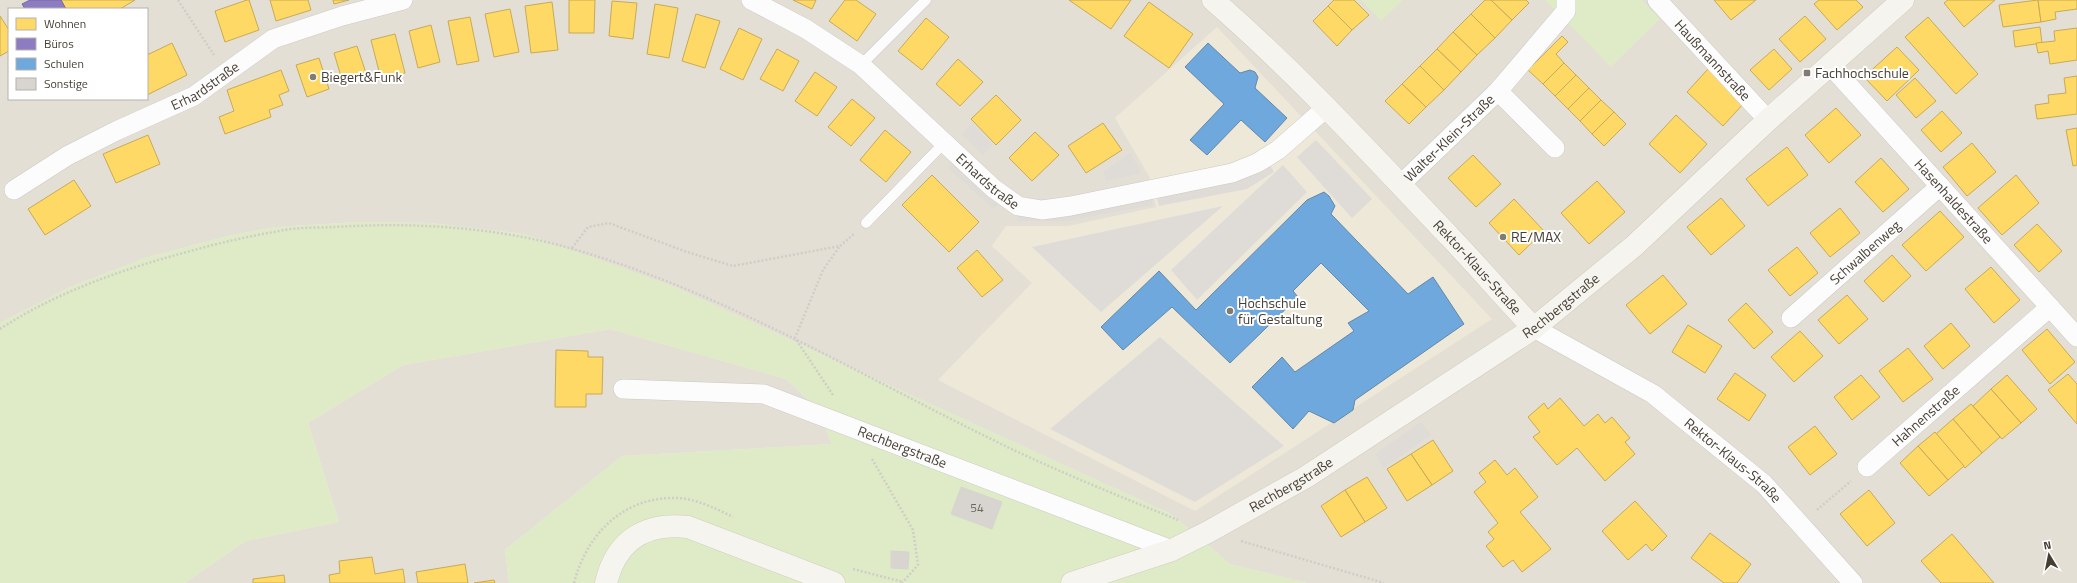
<svg xmlns="http://www.w3.org/2000/svg" width="2077" height="583" font-family="'Titillium Web',sans-serif">
<rect width="100%" height="100%" fill="#f0ede8"/>
<g fill="#e4dfd5" fill-rule="evenodd">
<path d="M0,0H2077V583H1307L1230,564L1171,514L675,287L524,234L430,223L358,222L276,227L232,235L145,258L70,287L0,323ZM9,9H147V99H9Z"/>
<path d="M610,329L786,379L818,409L832,444L622,456L505,550L509,583H185L245,541L339,522L308,423L403,365Z"/>
</g>
<path fill="#eee8d9" d="M1217,27L1492,319L1195,511L938,380L1032,283L992,246L1006,226H1068L1156,207L1149,176L1115,118Z"/>
<g fill="#deebc6">
<path d="M1361,0H1403L1381,21Z"/>
<path d="M1545,0H1642L1660,19L1611,67Z"/>
<path d="M358,222L430,223L524,234L607,262L675,287L1171,514L1230,564L1307,583H509L505,550L622,456L832,444L818,409L786,379L610,329L403,365L308,423L339,522L245,541L185,583H0V323L70,287L145,258L232,235L276,227Z"/>
</g>
<g fill="#dfdcd8">
<path d="M972,123L993,145L983,155L961,134Z"/>
<path d="M1316,140L1372,199L1352,218L1297,157Z"/>
<path d="M1130,153L1142,173L1106,181L1103,172Z"/>
<path d="M955,160L1001,201L994,209L948,168Z"/>
<path d="M1268,162L1274,172L1247,189L1159,206L1156,194Z"/>
<path d="M1283,165L1307,192L1197,300L1171,270Z"/>
<path d="M1151,196L1153,205L1069,221H1016L1018,212Z"/>
<path d="M1223,206L1101,312L1032,247Z"/>
<path d="M1160,337L1284,446L1195,502L1050,429Z"/>
<path d="M1421,422L1431,435L1384,468L1375,454Z"/>
</g>
<g fill="#ffd966" stroke="#c7aa57">
<path d="M61,0H135L120,9H66Z"/>
<path d="M247,0H249L259,30L225,42L215,11Z"/>
<path d="M270,0H308L311,10L276,21Z"/>
<path d="M333,0H349L334,4Z"/>
<path d="M569,0H595L594,33H569Z"/>
<path d="M793,0H816L812,9Z"/>
<path d="M845,0H856L876,14L857,41L829,21Z"/>
<path d="M1069,0H1131L1111,29Z"/>
<path d="M1334,0H1354L1369,15L1352,30L1328,6Z"/>
<path d="M1485,0H1491L1512,20L1495,38L1471,14Z"/>
<path d="M1491,0H1526L1529,3L1512,20Z"/>
<path d="M1714,0H1756L1731,20Z"/>
<path d="M1819,0H1856L1863,7L1837,30L1814,4Z"/>
<path d="M1948,0H1995L1964,27L1944,3Z"/>
<path d="M2038,0L2041,22L2003,27L1999,5Z"/>
<path d="M2038,0H2077V9L2055,12L2056,19L2041,22Z"/>
<path d="M612,1L637,3L633,39L609,36Z"/>
<path d="M552,2L558,50L531,53L525,6Z"/>
<path d="M1149,2L1193,34L1169,68L1124,36Z"/>
<path d="M655,4L678,8L669,58L647,54Z"/>
<path d="M1328,6L1352,30L1337,46L1313,21Z"/>
<path d="M510,9L519,52L494,57L485,14Z"/>
<path d="M696,14L720,21L705,68L682,61Z"/>
<path d="M1471,14L1495,38L1477,55L1453,32Z"/>
<path d="M0,16L9,30V51L0,56Z"/>
<path d="M1805,16L1826,39L1800,62L1779,39Z"/>
<path d="M470,17L479,61L457,65L448,21Z"/>
<path d="M1928,17L1978,74L1956,94L1905,37Z"/>
<path d="M926,18L949,37L922,70L898,51Z"/>
<path d="M431,25L440,62L418,68L409,31Z"/>
<path d="M2040,27L2042,43L2015,47L2013,31Z"/>
<path d="M739,28L762,39L743,80L720,69Z"/>
<path d="M2077,28V60L2050,64L2048,51L2038,53L2036,43L2055,41L2054,31Z"/>
<path d="M1453,32L1477,55L1461,72L1437,49Z"/>
<path d="M395,34L405,73L381,79L371,40Z"/>
<path d="M1562,36L1568,42L1556,54L1564,63L1543,84L1528,70Z"/>
<path d="M172,43L187,75L147,95V55Z"/>
<path d="M357,46L367,76L343,83L334,53Z"/>
<path d="M1897,47L1919,70L1887,101L1864,77Z"/>
<path d="M777,49L799,61L783,91L760,79Z"/>
<path d="M1437,49L1461,72L1444,90L1420,66Z"/>
<path d="M1774,49L1792,69L1769,90L1750,70Z"/>
<path d="M319,58L329,89L307,97L296,65Z"/>
<path d="M958,59L983,82L960,106L936,84Z"/>
<path d="M1564,63L1576,75L1555,96L1543,84Z"/>
<path d="M1420,66L1444,90L1426,107L1402,84Z"/>
<path d="M1708,69L1744,103L1723,126L1687,92Z"/>
<path d="M281,70L289,91L279,95L283,105L269,110L271,117L225,134L219,117L234,111L227,90Z"/>
<path d="M815,72L837,87L817,116L795,101Z"/>
<path d="M1576,75L1589,88L1568,109L1555,96Z"/>
<path d="M2077,76V114L2037,119L2035,105L2049,103L2048,95L2066,93L2064,78Z"/>
<path d="M1915,78L1936,101L1916,118L1896,95Z"/>
<path d="M1402,84L1426,107L1409,124L1385,101Z"/>
<path d="M1589,88L1601,100L1580,121L1568,109Z"/>
<path d="M996,95L1021,120L996,145L971,119Z"/>
<path d="M852,99L875,118L851,146L828,127Z"/>
<path d="M1601,100L1614,112L1592,134L1580,121Z"/>
<path d="M1836,108L1861,135L1829,163L1805,135Z"/>
<path d="M1942,111L1962,133L1941,152L1921,130Z"/>
<path d="M1614,112L1626,124L1604,146L1592,134Z"/>
<path d="M1676,115L1707,144L1680,173L1649,144Z"/>
<path d="M1103,123L1122,150L1086,173L1068,146Z"/>
<path d="M2077,128V165L2073,166L2066,130Z"/>
<path d="M885,130L911,152L886,182L860,160Z"/>
<path d="M1035,132L1059,155L1032,181L1009,158Z"/>
<path d="M148,135L160,164L116,183L103,154Z"/>
<path d="M1972,143L1996,172L1967,196L1943,167Z"/>
<path d="M1787,147L1808,175L1768,206L1746,179Z"/>
<path d="M1473,155L1501,184L1476,207L1448,178Z"/>
<path d="M1881,158L1909,189L1883,212L1855,182Z"/>
<path d="M932,175L979,222L949,252L902,205Z"/>
<path d="M2016,175L2039,203L2002,235L1978,208Z"/>
<path d="M74,180L91,206L45,235L28,209Z"/>
<path d="M1597,181L1625,212L1589,244L1561,213Z"/>
<path d="M1721,198L1745,226L1711,255L1687,227Z"/>
<path d="M1514,199L1544,231L1519,255L1489,223Z"/>
<path d="M1840,208L1860,233L1830,257L1810,233Z"/>
<path d="M1940,211L1964,237L1926,271L1902,245Z"/>
<path d="M2037,224L2062,251L2039,272L2014,245Z"/>
<path d="M1797,247L1818,273L1790,296L1768,270Z"/>
<path d="M977,250L1003,280L982,297L957,268Z"/>
<path d="M1892,255L1911,276L1883,302L1864,281Z"/>
<path d="M1991,267L2020,300L1994,323L1965,289Z"/>
<path d="M1663,275L1687,304L1650,334L1626,305Z"/>
<path d="M1847,295L1868,319L1839,344L1818,320Z"/>
<path d="M1746,303L1773,332L1754,349L1728,320Z"/>
<path d="M1951,323L1970,346L1943,369L1924,346Z"/>
<path d="M1688,325L1722,346L1705,373L1672,352Z"/>
<path d="M2047,329L2075,362L2050,384L2022,350Z"/>
<path d="M1800,331L1823,356L1794,382L1771,357Z"/>
<path d="M1908,348L1933,379L1903,402L1879,371Z"/>
<path d="M556,350L588,351V357H603L602,394H586V407H555Z"/>
<path d="M1735,373L1766,395L1749,421L1717,399Z"/>
<path d="M2068,374L2077,384V424L2048,390Z"/>
<path d="M1861,375L1880,397L1852,420L1834,397Z"/>
<path d="M2007,375L2037,409L2021,423L1991,389Z"/>
<path d="M1991,389L2021,423L2002,439L1973,406Z"/>
<path d="M1560,398L1584,426L1598,414L1605,423L1612,417L1630,438L1625,442L1635,454L1605,481L1577,448L1557,465L1533,437L1540,432L1528,417L1544,403L1548,409Z"/>
<path d="M1971,404L2000,437L1982,453L1953,419Z"/>
<path d="M1953,419L1982,453L1965,468L1936,434Z"/>
<path d="M1815,426L1837,454L1810,475L1788,447Z"/>
<path d="M1935,432L1964,466L1948,480L1918,446Z"/>
<path d="M1433,440L1453,471L1432,485L1411,454Z"/>
<path d="M1918,446L1948,480L1929,496L1900,463Z"/>
<path d="M1411,454L1432,485L1407,501L1387,469Z"/>
<path d="M1495,460L1507,475L1515,468L1538,497L1520,512L1551,549L1522,572L1513,560L1503,567L1486,546L1494,539L1488,532L1498,523L1474,492L1486,482L1479,473Z"/>
<path d="M1367,477L1387,508L1365,522L1345,490Z"/>
<path d="M1345,490L1365,522L1341,537L1321,506Z"/>
<path d="M1869,490L1895,523L1867,546L1840,514Z"/>
<path d="M1635,501L1667,536L1652,551L1646,544L1628,560L1602,531Z"/>
<path d="M1710,533L1751,564L1737,583H1724L1691,558Z"/>
<path d="M1952,534L1994,583H1941L1921,561Z"/>
<path d="M372,557L375,574L403,569L405,583H330L329,575L340,573L339,561Z"/>
<path d="M465,564L468,583H418L416,572Z"/>
<path d="M284,575L285,583H253V579Z"/>
<path d="M494,580L495,583H474Z"/>
</g>
<path fill="#8e7cc3" stroke="#786998" d="M30,0H61L66,9H25L22,4Z"/>
<g fill="#6fa8dc" stroke="#6288aa">
<path d="M1208,43L1240,73L1250,70L1255,72L1258,77L1255,88L1287,118L1265,142L1241,120L1207,155L1190,140L1224,104L1185,67Z"/>
<path d="M1324,192L1329,196L1335,206L1331,214L1408,294L1433,277L1464,324L1355,400L1353,410L1334,423L1309,411L1293,429L1252,387L1282,357L1295,372L1354,331L1348,323L1369,311L1321,263L1293,291L1298,297L1230,363L1172,307L1123,350L1101,327L1159,271L1196,310L1307,200Z"/>
</g>
<g fill="#d8d4cf" stroke="#d8d4ce">
<path d="M961,487L1002,502L992,529L951,514Z"/>
<path d="M891,551L909,552L908,569L891,568Z"/>
</g>
<g fill="none" stroke-linecap="round" stroke-linejoin="round">
<g stroke="#ccc9c4" stroke-width="11">
<g id="service">
<path d="M861,65L926,0"/>
<path d="M866,223L943,144"/>
</g>
</g>
<g stroke="#ccc9c4" stroke-width="20">
<g id="minor">
<path id="s1" d="M751,0L806,29L861,65L993,188L1018,206L1042,210L1071,206L1232,173L1257,163L1278,150L1326,108"/>
<path id="s2" d="M1657,0L1768,120"/>
<path id="s3" d="M1830,65L2077,337"/>
<path d="M1498,91L1555,148"/>
<path id="s4" d="M1400,185L1498,91L1566,11V0"/>
<path id="s5" d="M14,190L67,156L116,131L194,96L273,39L342,16L403,0"/>
<path id="s6" d="M1791,318L1940,186"/>
<path id="s7" d="M1534,328L1653,394L1764,484L1853,583"/>
<path id="s8" d="M623,389L764,394L1172,550"/>
<path id="s9" d="M1867,467L2050,307"/>
</g>
</g>
<g stroke="#d1ccc0" stroke-width="23">
<g id="secondary">
<path id="s10" d="M1213,0C1297,73 1373,156 1450,237C1479,267 1505,299 1534,328"/>
<path d="M606,583C616,540 646,522 688,527L834,583"/>
<path id="s11" d="M1072,583L1172,550L1208,532L1306,477L1534,328L1634,246L1768,120L1903,0"/>
</g>
</g>
<g stroke="#d0cdc9" stroke-width="2.5" stroke-dasharray="2 2" stroke-linecap="butt">
<path d="M178,0L214,55"/>
<path d="M572,248L588,227L609,223L687,252L733,266L840,246L854,234"/>
<path d="M0,329C60,290 129,267 198,249C227,241 256,235 285,230C301,227 319,228 335,227C414,222 497,227 573,249C719,291 851,370 987,437C1049,468 1114,494 1178,520"/>
<path d="M833,395L795,338L823,270L840,246"/>
<path d="M872,459L913,530L918,565L902,583"/>
<path d="M1817,510L1851,481"/>
<path d="M1241,541L1384,583"/>
<path d="M853,569L903,582"/>
<path d="M574,583C587,533 624,496 678,498C697,499 717,509 733,517"/>
</g>
<use href="#service" stroke="#fdfcfc" stroke-width="10"/>
<use href="#minor" stroke="#fdfcfc" stroke-width="19"/>
<use href="#secondary" stroke="#f6f4ee" stroke-width="22"/>
</g>
<g fill="#817b73" stroke="#fff" stroke-width="1.5">
<rect x="1803" y="69" width="8" height="8" rx="2"/>
<circle cx="313" cy="77" r="4"/>
<circle cx="1503" cy="237" r="4"/>
<circle cx="1230" cy="311" r="4"/>
</g>
<g text-anchor="middle" stroke-width="4" stroke-linejoin="round" paint-order="stroke">
<g font-size="12" fill="#6b655c">
<text x="977" y="512">54</text>
</g>
<g font-size="14" fill="#453e34" stroke="#fff">
<text dy="5" stroke="none"><textPath href="#s2" startOffset="82">Haußmannstraße</textPath></text>
<text dy="5" stroke="none"><textPath href="#s5" startOffset="218">Erhardstraße</textPath></text>
<text dy="5" stroke="none"><textPath href="#s4" startOffset="68">Walter-Klein-Straße</textPath></text>
<text dy="5" stroke="none"><textPath href="#s1" startOffset="300">Erhardstraße</textPath></text>
<text dy="5" stroke="none"><textPath href="#s3" startOffset="184">Hasenhaldestraße</textPath></text>
<text dy="5" stroke="none"><textPath href="#s6" startOffset="99">Schwalbenweg</textPath></text>
<text dy="5" stroke="none"><textPath href="#s10" startOffset="376">Rektor-Klaus-Straße</textPath></text>
<text dy="5" stroke="none"><textPath href="#s11" startOffset="565">Rechbergstraße</textPath></text>
<text dy="5" stroke="none"><textPath href="#s9" startOffset="78">Hahnenstraße</textPath></text>
<text dy="5" stroke="none"><textPath href="#s8" startOffset="289">Rechbergstraße</textPath></text>
<text dy="5" stroke="none"><textPath href="#s7" startOffset="240">Rektor-Klaus-Straße</textPath></text>
<text dy="5" stroke="none"><textPath href="#s11" startOffset="241">Rechbergstraße</textPath></text>
</g>
<g font-size="14" fill="#453e34" stroke="#fff" text-anchor="start">
<text x="1815" y="78">Fachhochschule</text>
<text x="321" y="82">Biegert&amp;Funk</text>
<text x="1511" y="242">RE/MAX</text>
<text x="1238" y="308">Hochschule<tspan x="1238" dy="16">für Gestaltung</tspan></text>
</g>
</g>
<rect x="8" y="8" width="140" height="92" fill="#ffffff" stroke="#b5b2ae"/>
<rect x="16" y="18" width="20" height="12" fill="#ffd966" stroke="#b5b2ae"/>
<text x="44" y="28" font-size="12" fill="#453e34">Wohnen</text>
<rect x="16" y="38" width="20" height="12" fill="#8e7cc3" stroke="#b5b2ae"/>
<text x="44" y="48" font-size="12" fill="#453e34">Büros</text>
<rect x="16" y="58" width="20" height="12" fill="#6fa8dc" stroke="#b5b2ae"/>
<text x="44" y="68" font-size="12" fill="#453e34">Schulen</text>
<rect x="16" y="78" width="20" height="12" fill="#d8d4cf" stroke="#b5b2ae"/>
<text x="44" y="88" font-size="12" fill="#453e34">Sonstige</text>
<g transform="translate(2049 555) rotate(350)" stroke="#ffffff" stroke-width="3" paint-order="stroke">
<path d="M0-3L7 15L0 10L-7 15Z" fill="#453e34"/>
<text y="-6" font-size="11" font-weight="bold" text-anchor="middle" fill="#453e34">N</text>
</g>
</svg>
